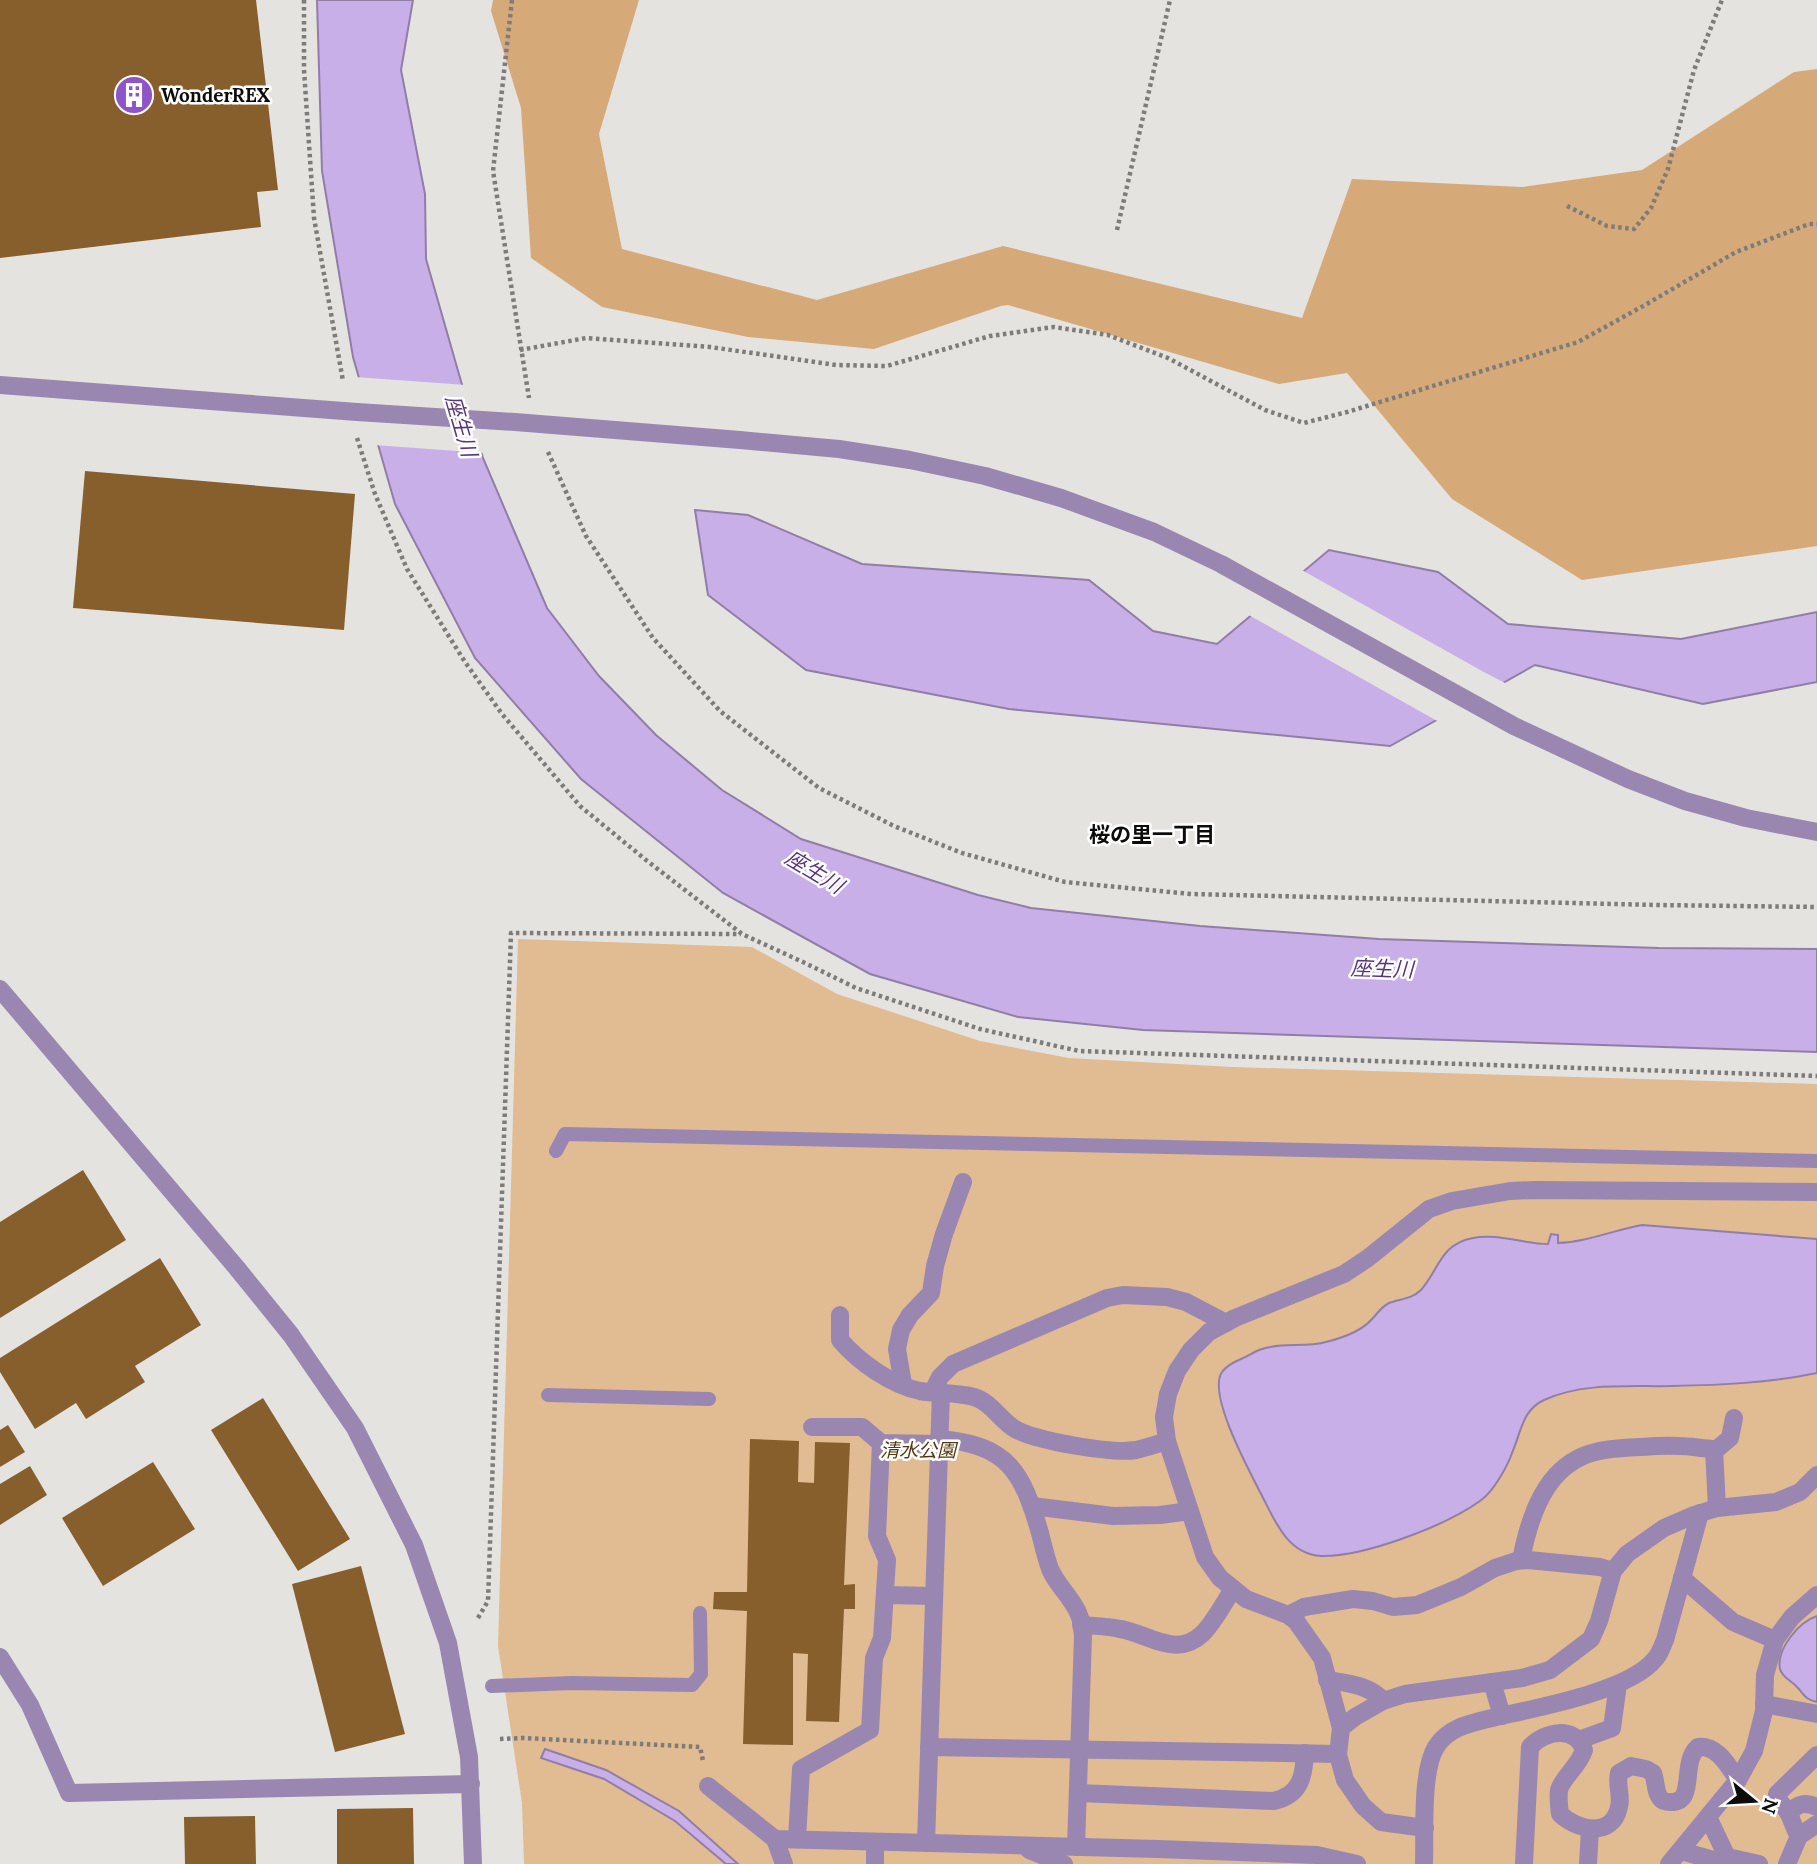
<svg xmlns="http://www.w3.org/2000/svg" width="1817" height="1864" font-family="Lora,'Noto Sans JP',serif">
<rect width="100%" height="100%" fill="#e5e3e0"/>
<path fill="#e1bb91" d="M518,939L752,947L837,994L980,1041L1069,1058L1232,1067L1817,1084V1864H524L522,1803L498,1646Z"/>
<path fill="#d6aa78" d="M493,0H639L599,134L622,249L817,300L1003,246L1302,318L1352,179L1522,187L1642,170L1794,72L1817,69V546L1582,580L1452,499L1347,373L1279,384L1008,305L1001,306L874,349L748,337L602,307L531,258L521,108L491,11Z"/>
<g fill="#c8afe8" stroke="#907ea6" stroke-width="2">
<path d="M317,0H413L401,70L425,194L426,259L483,458L547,608L599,676L656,735L722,790L801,839L978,895L1031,908L1200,926L1379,939L1659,948L1817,949V1052L1143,1030L1018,1017L870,974L723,893L581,779L475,658L395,504L353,357L322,171Z"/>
<path d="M695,510L748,515L862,564L1089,580L1153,631L1217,644L1329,550L1438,572L1508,624L1681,639L1817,612V682L1703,704L1535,665L1390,746L1009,709L806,670L708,595Z"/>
<path d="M1642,1225L1817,1239V1373C1770,1383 1720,1385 1672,1386C1630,1387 1583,1382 1544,1400C1522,1410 1521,1433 1512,1453C1509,1462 1504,1471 1499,1479C1494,1487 1487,1496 1480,1501C1445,1526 1364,1557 1321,1556C1286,1554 1274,1518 1260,1492C1249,1470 1207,1394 1222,1372C1226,1366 1234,1362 1241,1359C1248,1356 1255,1351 1262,1349C1282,1342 1305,1348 1326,1342C1342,1338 1361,1332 1372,1319C1378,1313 1381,1307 1389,1303C1399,1299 1412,1299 1421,1290C1439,1270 1440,1244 1473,1238C1498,1233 1523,1244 1548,1244L1551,1234L1558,1235V1243C1587,1242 1614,1230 1642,1225Z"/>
<path d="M1817,1616V1702C1803,1699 1805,1694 1795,1685C1790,1680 1782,1677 1780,1669C1776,1649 1799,1622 1817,1616Z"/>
<path d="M545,1749L606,1770L679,1811L738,1864H726L675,1821L604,1779L541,1758Z"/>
</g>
<g fill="#e5e3e0">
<path d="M355,377L466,385L485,453L374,445Z"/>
<path d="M1300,569L1482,671L1507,684L1439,722L1247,614Z"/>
</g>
<g fill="#875f2d">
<path d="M0,0H256L278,190L257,192L261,227L0,258Z"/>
<path d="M85,471L355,494L344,630L73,608Z"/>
<path d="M83,1170L126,1240L0,1318V1222Z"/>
<path d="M160,1258L201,1325L135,1366L145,1382L86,1419L76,1403L35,1429L0,1372V1358Z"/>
<path d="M263,1398L350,1539L298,1571L211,1430Z"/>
<path d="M8,1425L25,1452L0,1467V1430Z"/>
<path d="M750,1439L799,1441L798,1482L814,1483L815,1442L850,1443L844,1585L855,1584V1609H844L839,1722L806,1721L808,1654L793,1653V1745L743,1744L747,1611L713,1609L714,1592H747Z"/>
<path d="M153,1462L195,1529L103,1586L62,1518Z"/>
<path d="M30,1466L47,1495L0,1525V1484Z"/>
<path d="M361,1566L405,1734L335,1752L292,1584Z"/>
<path d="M413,1808L414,1864H337V1809Z"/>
<path d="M255,1816L256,1864H185L184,1817Z"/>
</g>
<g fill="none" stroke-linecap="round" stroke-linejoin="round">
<g stroke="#7d7c7a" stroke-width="4.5" stroke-dasharray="3.5 3.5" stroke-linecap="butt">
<path d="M304,0V70L314,218L343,381"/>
<path d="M512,0L493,171L529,398"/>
<path d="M1567,206L1607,226L1634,229L1651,208L1668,169L1694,70L1722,0"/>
<path d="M1117,230L1170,0"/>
<path d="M520,350L586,338L710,347L836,365L887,366L990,336L1054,327L1108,335L1168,358L1265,410L1304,423L1347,412L1578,342L1645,305L1736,252L1809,224H1817"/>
<path d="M357,438L375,494L407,569L465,662L502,714L580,806L646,860L742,934L805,963L856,988L980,1029L1079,1051L1817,1076"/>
<path d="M548,452L586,536L653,638L720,711L819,788L894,826L962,853L1065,882L1191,894L1656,905L1817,907"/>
<path d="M478,1618L488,1601L511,933L741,934"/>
<path d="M500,1739L523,1738L700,1747L703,1761"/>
</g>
<g stroke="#9987b1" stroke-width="14">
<path d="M556,1151L565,1134L1817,1161"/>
<path d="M548,1395L709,1399"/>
<path d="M492,1686L572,1683L692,1685L701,1674L700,1613"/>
</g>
<g stroke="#9987b1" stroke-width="18">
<path d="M840,1315V1340C859,1362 891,1385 920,1391C938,1394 956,1392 974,1397C991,1402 1000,1420 1015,1429C1036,1441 1112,1454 1136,1450C1146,1448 1157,1444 1167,1441"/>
<path d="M903,1384L897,1349L901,1330L910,1315L931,1293L935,1266L944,1234L963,1182"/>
<path d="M933,1391L940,1377L953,1364L1107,1298L1123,1295L1167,1297L1186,1302L1226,1323"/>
<path d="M812,1427H862L881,1443L939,1444"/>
<path d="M940,1439C1008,1445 1022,1471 1040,1533C1043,1545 1046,1558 1050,1569C1057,1586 1073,1598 1079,1615C1082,1621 1082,1629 1083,1636L1076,1847"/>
<path d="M1714,1449L1717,1508"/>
<path d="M1032,1506L1113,1516L1160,1515L1190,1511"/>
<path d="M1521,1560C1528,1524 1541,1478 1577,1459C1595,1449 1620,1448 1641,1447C1653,1446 1666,1445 1679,1446C1691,1446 1704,1449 1717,1449L1730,1438L1734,1418"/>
<path d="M1682,1578L1733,1622L1775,1640"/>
<path d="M885,1595L934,1596"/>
<path d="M1288,1615L1304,1607L1353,1599L1373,1601L1393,1607L1417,1605L1461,1587L1495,1568L1516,1561L1528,1560L1600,1567L1613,1571"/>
<path d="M1081,1625C1094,1626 1107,1626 1120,1629C1147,1633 1176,1659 1202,1634C1213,1624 1225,1601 1233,1589"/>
<path d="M1327,1680C1346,1683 1371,1685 1383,1701"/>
<path d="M1492,1682L1502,1716"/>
<path d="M1764,1704L1817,1714"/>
<path d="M1341,1728L1322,1658L1296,1621L1288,1615L1246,1599L1220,1578L1205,1557L1167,1441L1164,1417L1168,1394L1177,1371L1191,1350L1209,1332L1235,1318L1344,1274L1368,1258L1429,1209L1452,1201L1510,1191L1535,1190L1817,1192"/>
<path d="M1579,1740L1612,1728L1618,1684"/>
<path d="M929,1747L1338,1754"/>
<path d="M708,1786L775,1839L1158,1849L1317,1855L1357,1864"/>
<path d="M1078,1793L1274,1801C1300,1795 1304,1777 1305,1753"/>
<path d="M1790,1815V1812C1799,1803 1805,1802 1817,1807"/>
<path d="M1708,1817L1727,1857"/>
<path d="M1425,1828L1381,1822L1363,1806L1345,1780L1338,1755L1341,1728L1355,1717L1383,1701L1405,1694L1522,1678L1550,1670L1591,1639L1599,1621L1613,1571L1627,1554L1664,1528L1694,1515L1717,1508L1776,1502L1800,1492L1817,1475"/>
<path d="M1799,1836C1794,1829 1793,1822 1789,1814C1785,1806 1778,1803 1777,1794L1817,1755"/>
<path d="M775,1839L784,1864"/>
<path d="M797,1839L801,1769L870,1730L874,1658L882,1638L887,1560L877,1536L881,1443"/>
<path d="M926,1843L941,1392"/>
<path d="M1029,1850L1064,1864"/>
<path d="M1681,1851L1717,1861"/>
<path d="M875,1864V1842"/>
<path d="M1424,1864C1425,1834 1421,1771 1436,1747C1449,1726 1473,1723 1496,1717C1536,1708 1630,1691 1655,1659C1660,1654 1662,1646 1665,1640L1700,1513"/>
<path d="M1524,1864L1530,1747C1545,1731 1575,1725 1584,1750C1579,1766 1562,1778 1559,1790C1558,1797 1559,1806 1560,1814C1577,1830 1612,1839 1619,1807C1622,1796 1616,1785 1619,1773L1631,1766L1646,1769L1653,1773C1656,1780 1655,1793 1661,1799C1663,1802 1668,1802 1671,1802C1697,1802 1680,1763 1698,1747C1718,1745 1728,1766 1738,1780"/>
<path d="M1588,1864L1590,1829"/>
<path d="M1669,1864L1738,1780L1754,1751L1764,1711L1765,1675L1775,1640L1792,1617L1817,1595"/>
<path d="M1716,1864L1718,1860L1723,1856L1759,1864"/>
<path d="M1787,1864L1799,1836L1817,1824"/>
</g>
<path stroke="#9987b1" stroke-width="18" d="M0,1657L30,1705L69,1793L471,1784"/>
<g stroke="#9987b1" stroke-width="18">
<path d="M0,385L357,412L515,422L740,440L839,449L910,460L985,476L1061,498L1154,532L1221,564L1514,726L1628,779L1685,801L1746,818L1817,832"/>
<path d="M0,989L236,1267L291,1335L355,1428L414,1545L448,1643L469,1757L473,1864"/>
</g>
</g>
<defs>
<g id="building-disc" transform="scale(2.0125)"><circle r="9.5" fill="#9054ca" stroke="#fff"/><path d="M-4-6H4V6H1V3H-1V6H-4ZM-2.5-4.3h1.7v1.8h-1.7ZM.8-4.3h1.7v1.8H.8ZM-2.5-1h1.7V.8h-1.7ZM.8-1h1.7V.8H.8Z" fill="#fff"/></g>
</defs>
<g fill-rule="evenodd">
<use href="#building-disc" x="134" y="95"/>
</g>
<g text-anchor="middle" stroke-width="5" stroke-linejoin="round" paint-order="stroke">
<g font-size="19" font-weight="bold" fill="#0c0c0b" stroke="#fff" text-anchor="start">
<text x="161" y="102">WonderREX</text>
</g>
<g font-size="19" font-style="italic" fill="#563810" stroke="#fff">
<text x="918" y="1457">清水公園</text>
</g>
<g font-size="21" font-style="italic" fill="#59377c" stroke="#fff">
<text transform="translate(461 426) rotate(74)" y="7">座生川</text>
<text transform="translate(814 872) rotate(31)" y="7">座生川</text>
<text transform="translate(1382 969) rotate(2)" y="7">座生川</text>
</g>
<g font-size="21" font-weight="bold" fill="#0c0c0b" stroke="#fff">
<text x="1152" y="842">桜の里一丁目</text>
</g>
</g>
<g transform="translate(1754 1801) rotate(108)" stroke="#ffffff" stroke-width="5" paint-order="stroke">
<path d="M0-5L12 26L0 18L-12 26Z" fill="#0c0c0b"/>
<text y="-10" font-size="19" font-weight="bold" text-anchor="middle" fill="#0c0c0b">N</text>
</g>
</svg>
